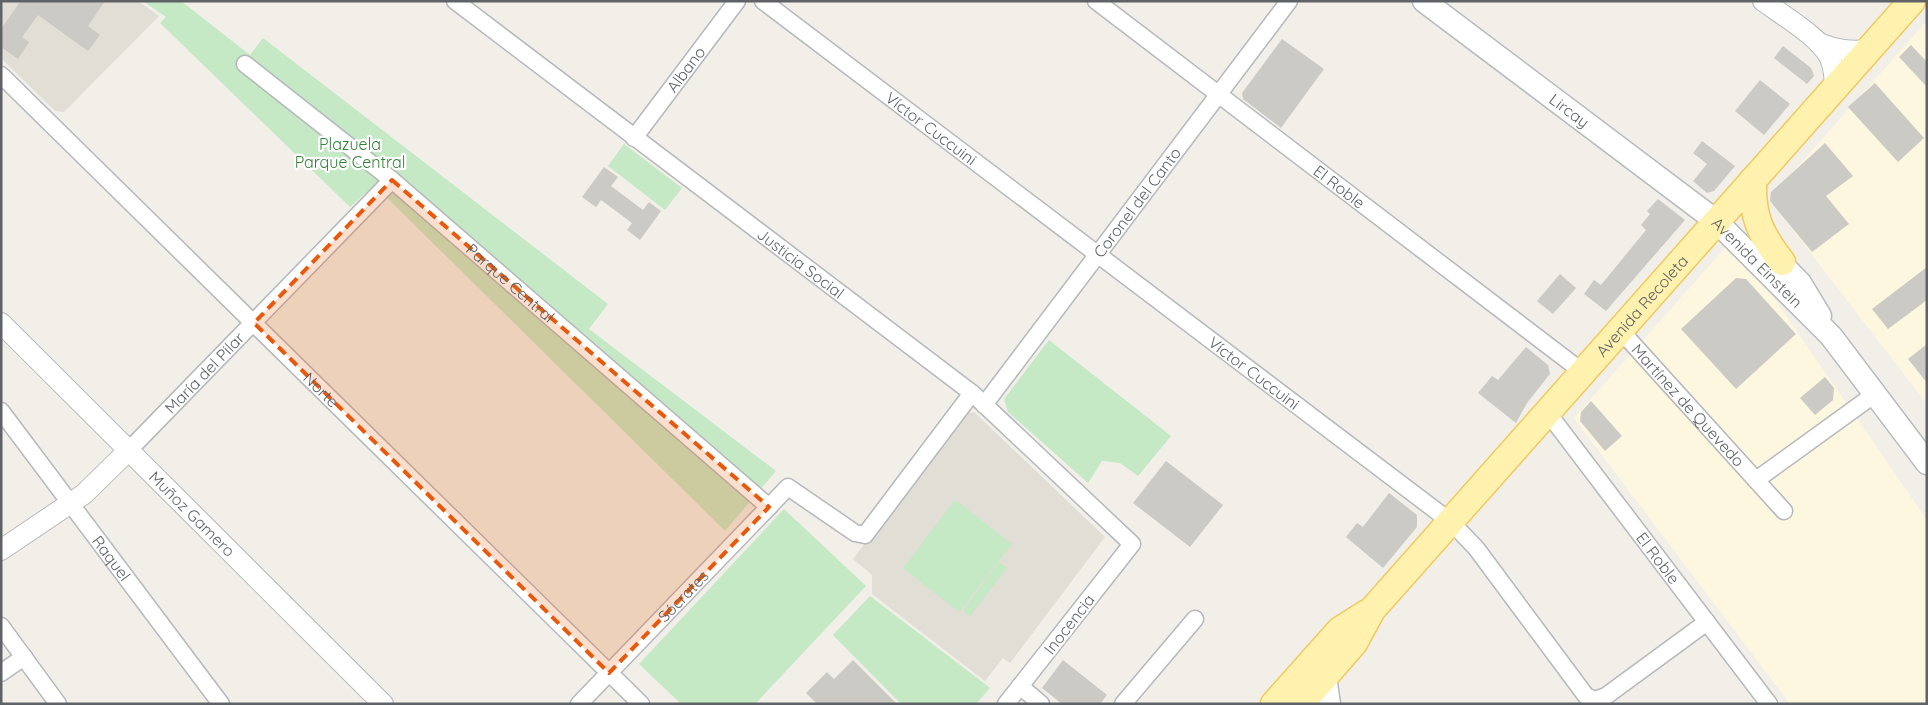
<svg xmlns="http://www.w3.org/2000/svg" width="1928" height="705" font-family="Quicksand,sans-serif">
<rect width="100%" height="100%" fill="#f1efe8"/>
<g fill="#fef7e0">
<path d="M1927,21V404L1769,199Z"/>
<path d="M1726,247L1771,294L1927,520V704H1790L1574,418Z"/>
</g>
<g fill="#e1ded6">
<path d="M1,1H138L159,16L64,112L55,111L1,58Z"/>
<path d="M974,412L1105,537L1010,663L1003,658L985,681L872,594V575L853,559L964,414Z"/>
</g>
<g fill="#c5e8c5">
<path d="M143,1H181L250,55L263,38L608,304L589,329L776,471L725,531L374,185L350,207L160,23L166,17Z"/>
<path d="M624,144L682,188L665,210L608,166Z"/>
<path d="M1049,340L1171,436L1138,476L1120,463L1102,461L1088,483L1008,412L1004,399Z"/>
<path d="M955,500L1012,544L959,612L903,568Z"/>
<path d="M784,509L866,586L755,704H681L639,664Z"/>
<path d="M999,562L1007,568L970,616L963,610Z"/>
<path d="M870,596L990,688L976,704H901L833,635Z"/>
</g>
<g fill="#cccac5">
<path d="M18,1H105L88,26L100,35L88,51L38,15L22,37L29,42L18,59L1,47V29L20,2Z"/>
<path d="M1282,39L1324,69L1281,128L1243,99L1242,93Z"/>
<path d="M1911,45L1927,62V87L1899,57Z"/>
<path d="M1783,46L1811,68L1814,76L1807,84L1774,58Z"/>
<path d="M1760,80L1790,104L1764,135L1735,111Z"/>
<path d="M1875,83L1924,138L1898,162L1848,107Z"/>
<path d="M1702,141L1735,166L1714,191L1707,193L1693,181L1707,164L1693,153Z"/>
<path d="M1825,143L1853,176L1826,196L1849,224L1812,252L1770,201L1771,192Z"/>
<path d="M604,167L618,177L611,186L643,210L649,202L661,211L640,240L627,230L632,223L601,200L596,207L582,197Z"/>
<path d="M1658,199L1685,220L1606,311L1584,294L1594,280L1601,285L1646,230L1641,225L1650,214L1647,211Z"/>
<path d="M1927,267V300L1888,329L1872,309Z"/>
<path d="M1560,274L1576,288L1553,314L1537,301Z"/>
<path d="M1736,278L1746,279L1796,334L1736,389L1681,329Z"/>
<path d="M1927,344V383L1908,359Z"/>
<path d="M1526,347L1548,365L1550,374L1527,403L1516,423L1478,393L1492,376L1498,380Z"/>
<path d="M1825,377L1834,388L1833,400L1815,415L1800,398Z"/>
<path d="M1591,401L1622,436L1605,451L1580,421L1581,412Z"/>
<path d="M1166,461L1223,505L1190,547L1133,503Z"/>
<path d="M1389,493L1417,515V527L1383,568L1346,537L1357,523L1363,527Z"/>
<path d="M853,660L897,704H817L806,693L827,672L834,679Z"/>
<path d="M1063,660L1107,695L1100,704H1062L1042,688Z"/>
</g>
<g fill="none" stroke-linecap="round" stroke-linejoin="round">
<g stroke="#b5b8bc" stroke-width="19">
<g id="minor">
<path id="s1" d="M455,1L972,393L1132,544L1006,704"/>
<path id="s2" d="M763,1L1451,522L1476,548L1586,696L1595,700L1606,696L1707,622"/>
<path id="s3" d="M1096,1L1584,373"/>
<path id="s4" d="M245,64L392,180L769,507"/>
<path id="s5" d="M1,75L641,704"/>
<path id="s6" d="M634,138L737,1"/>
<path id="s7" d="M1621,331L1784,511"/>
<path id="s8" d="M984,405L1289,1"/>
<path id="s9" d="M1,411L221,704"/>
<path id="s10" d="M1548,413L1769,704"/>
<path id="s11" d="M129,450L392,180"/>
<path d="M1756,480L1875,394"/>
<path d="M1,626L58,704"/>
<path d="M1,673L24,657"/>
<path d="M1020,686L1041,704"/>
<path id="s12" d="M579,704L788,487L855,533L865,535L972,393"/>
<path d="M1123,704L1195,619"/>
</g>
</g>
<g stroke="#b5b8bc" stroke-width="22">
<g id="tertiary">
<path d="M1763,1C1782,15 1820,37 1830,58C1834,68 1835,77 1835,89"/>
<path d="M1819,43C1836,50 1850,52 1869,50"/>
<path id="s13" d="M1,323L383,704"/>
<path d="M1,550L84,494L129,450"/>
</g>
</g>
<g stroke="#b6babf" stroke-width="25">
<g id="secondary">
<path id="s14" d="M1424,1L1716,221L1831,336L1927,463"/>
<path d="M1769,251L1800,283L1820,316"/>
<path d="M1323,663L1329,704"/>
</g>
</g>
<g stroke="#f2c960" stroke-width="29">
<g id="primary">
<path d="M1753,180C1752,217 1760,234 1782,262"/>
<path d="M1274,704L1340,630L1367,613"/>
<path id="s15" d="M1301,704L1354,643L1372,610L1912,1"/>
</g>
</g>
<use href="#minor" stroke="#fff" stroke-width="16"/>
<use href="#tertiary" stroke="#fff" stroke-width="20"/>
<use href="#secondary" stroke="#fff" stroke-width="22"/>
<use href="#primary" stroke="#fff2af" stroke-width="26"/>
</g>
<path fill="#e8590c" fill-opacity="0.2" stroke="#e8590c" stroke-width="4" stroke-dasharray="10 6" stroke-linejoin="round" d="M392,180L769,507L609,673L254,323Z"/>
<g text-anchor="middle" stroke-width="4.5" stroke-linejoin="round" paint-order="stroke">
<g font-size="16" fill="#5f6368" stroke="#fff">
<text dy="6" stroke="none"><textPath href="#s6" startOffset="86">Albano</textPath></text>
<text dy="6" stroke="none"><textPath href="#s14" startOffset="182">Lircay</textPath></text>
<text dy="6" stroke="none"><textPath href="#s2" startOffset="211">Víctor Cuccuini</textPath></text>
<text dy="6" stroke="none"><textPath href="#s3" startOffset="306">El Roble</textPath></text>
<text dy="6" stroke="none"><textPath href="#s8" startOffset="254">Coronel del Canto</textPath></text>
<text dy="6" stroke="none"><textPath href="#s1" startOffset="434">Justicia Social</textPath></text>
<text dy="6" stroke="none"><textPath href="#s14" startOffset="424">Avenida Einstein</textPath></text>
<text dy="6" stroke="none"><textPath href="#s4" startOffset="344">Parque Central</textPath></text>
<text dy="6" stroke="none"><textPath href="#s15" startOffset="525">Avenida Recoleta</textPath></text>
<text dy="6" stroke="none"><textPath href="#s2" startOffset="616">Víctor Cuccuini</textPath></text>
<text dy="6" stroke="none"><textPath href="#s11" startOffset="108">María del Pilar</textPath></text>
<text dy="6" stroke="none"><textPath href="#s5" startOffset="449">Norte</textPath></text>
<text dy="6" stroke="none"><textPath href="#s7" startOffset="100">Martínez de Quevedo</textPath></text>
<text dy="6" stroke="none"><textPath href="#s13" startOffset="270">Muñoz Gamero</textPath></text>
<text dy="6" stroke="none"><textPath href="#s9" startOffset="184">Raquel</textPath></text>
<text dy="6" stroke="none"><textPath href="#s10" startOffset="182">El Roble</textPath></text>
<text dy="6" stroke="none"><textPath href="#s12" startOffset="150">Sócrates</textPath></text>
<text transform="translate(1069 624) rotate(-52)" y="6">Inocencia</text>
</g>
<g font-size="16" fill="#348238" stroke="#fff">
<text x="350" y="150">Plazuela<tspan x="350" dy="18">Parque Central</tspan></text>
</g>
</g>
<rect width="1928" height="705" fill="none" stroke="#5f6368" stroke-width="5"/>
</svg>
